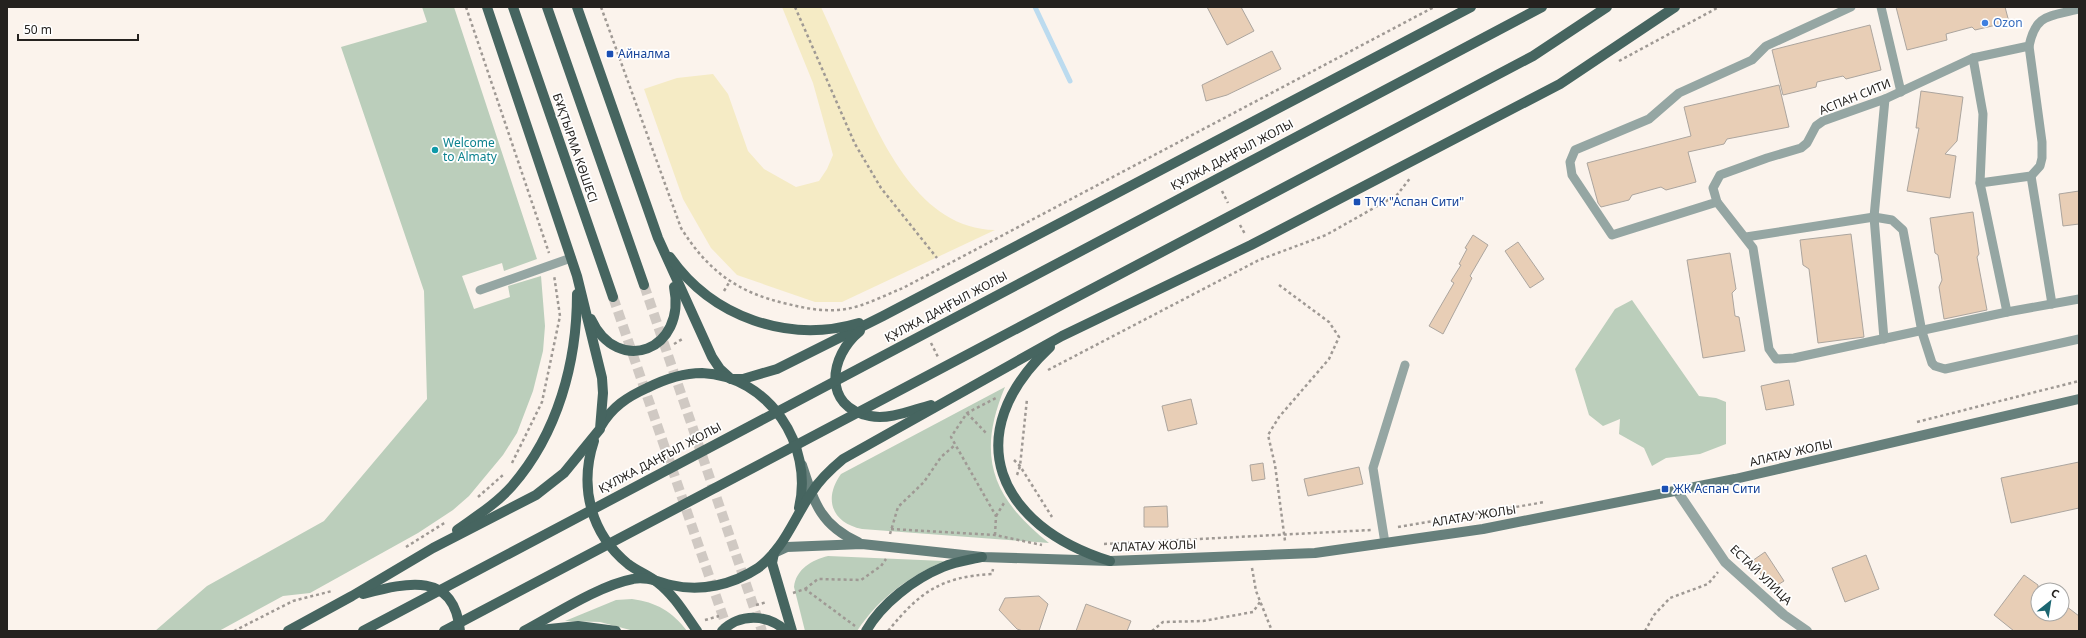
<svg xmlns="http://www.w3.org/2000/svg" width="2086" height="638" font-family="'Noto Sans',sans-serif">
<rect width="100%" height="100%" fill="#fbf3ec"/>
<g fill="#bbcebb">
<path d="M422,7H454L537,259L504,271L502,263L462,276L474,309L510,297L508,286L541,276L545,326L543,351L533,391L517,433L503,455L469,496L453,510L418,533L310,593L283,596L219,631H155L207,586L324,521L427,399L424,291L341,47L427,22Z"/>
<path d="M1632,300L1699,396L1716,398L1726,402V444L1700,454L1666,458L1652,466L1644,448L1619,434L1620,419L1603,426L1589,415L1575,369L1615,309Z"/>
<path d="M1005,387C976,456 992,498 1049,543L862,529C832,523 823,499 841,474Z"/>
<path d="M828,556L944,561C907,578 880,597 857,631H805L794,587C796,569 812,560 828,556Z"/>
<path d="M632,599C656,602 673,612 687,631H634L600,622L565,621L616,600Z"/>
</g>
<path fill="#f5ebc5" d="M782,7H821C833,33 844,59 856,85C882,143 920,229 995,230L842,302H815L737,275L711,248L683,199L644,89L677,78L713,74L728,94L748,151L764,169L796,187L819,181L827,169L833,155L813,83Z"/>
<g fill="none" stroke-linecap="round" stroke-linejoin="round">
<path stroke="#bcdbef" stroke-width="5" d="M1035,7L1070,81"/>
</g>
<g fill="#e8ceb6" stroke="#aca59e">
<path d="M1207,7H1241L1254,31L1227,45Z"/>
<path d="M1896,7H2005L2009,22L1975,30L1972,27L1946,34L1947,40L1907,50Z"/>
<path d="M1870,25L1881,70L1846,79L1843,76L1817,82L1816,87L1783,95L1772,50Z"/>
<path d="M1272,51L1281,69L1227,95L1206,101L1202,85Z"/>
<path d="M1779,85L1789,127L1727,139L1724,144L1688,152L1696,182L1666,190L1661,187L1632,195L1629,200L1601,207L1598,203L1587,163L1691,136L1684,107Z"/>
<path d="M1921,91L1963,97L1957,141L1945,154L1956,156L1950,198L1907,191L1919,128H1916Z"/>
<path d="M2079,191V224L2063,226L2059,194Z"/>
<path d="M1973,212L1979,254L1977,257L1987,310L1944,319L1939,287L1942,280L1938,255L1935,253L1930,218Z"/>
<path d="M1851,234L1864,337L1818,343L1809,269L1803,265L1800,240Z"/>
<path d="M1473,235L1488,245L1470,276L1472,278L1443,334L1429,326L1454,283L1451,281L1461,265L1459,264L1467,249L1465,248Z"/>
<path d="M1518,242L1544,279L1530,288L1505,251Z"/>
<path d="M1730,253L1736,289L1732,293L1735,316L1739,317L1745,351L1703,358L1687,260Z"/>
<path d="M1789,380L1794,405L1766,410L1761,386Z"/>
<path d="M1191,399L1197,424L1168,431L1162,406Z"/>
<path d="M2079,462V508L2011,523L2001,478Z"/>
<path d="M1263,463L1265,479L1252,481L1250,465Z"/>
<path d="M1359,467L1363,484L1308,496L1304,479Z"/>
<path d="M1167,506L1168,527H1144V507Z"/>
<path d="M1765,552L1784,581L1771,589L1752,561Z"/>
<path d="M1866,555L1879,589L1845,602L1832,568Z"/>
<path d="M2024,575L2038,585V614H2062V603L2079,616V631H2014L1994,615Z"/>
<path d="M1039,596L1048,604L1039,631H1023L1017,629L999,610L1005,598Z"/>
<path d="M1086,604L1131,621L1127,631H1076Z"/>
</g>
<g fill="none" stroke-linecap="round" stroke-linejoin="round">
<g stroke="#d0c9c3" stroke-width="10" stroke-dasharray="10 5" stroke-linecap="butt">
<path d="M644,285L762,631"/>
<path d="M613,297L728,631"/>
</g>
<g stroke="#9f9994" stroke-width="2.5" stroke-dasharray="3 3" stroke-linecap="butt">
<path d="M466,7L549,253"/>
<path d="M601,7L681,228C708,271 738,293 788,304C807,309 827,312 846,309C865,306 885,295 903,288L1434,7"/>
<path d="M795,7L855,144L881,188L937,258"/>
<path d="M1619,61L1719,7"/>
<path d="M1222,191L1228,203"/>
<path d="M1240,225L1245,234"/>
<path d="M1279,285L1329,322L1339,337L1329,359L1279,417L1268,435L1275,465L1285,541"/>
<path d="M724,291L730,281"/>
<path d="M931,343L938,357"/>
<path d="M674,344L684,338"/>
<path d="M1048,370L1259,260L1326,235L1397,195L1411,177"/>
<path d="M967,413L987,434"/>
<path d="M1917,422L2079,381"/>
<path d="M1014,460L1020,466L1052,517"/>
<path d="M512,463L542,402L560,316L554,275"/>
<path d="M1017,475L1020,466L1027,399"/>
<path d="M478,497L503,475"/>
<path d="M996,516L1004,503"/>
<path d="M1398,527L1545,502"/>
<path d="M891,529L995,535L1042,545"/>
<path d="M890,534L898,507L924,482L941,457L955,445"/>
<path d="M995,535L996,516L951,437L967,413L998,397"/>
<path d="M1104,544L1371,530"/>
<path d="M406,547L446,522"/>
<path d="M1252,568L1256,591L1272,631"/>
<path d="M805,589L818,579L861,580L881,566L886,559"/>
<path d="M793,593L805,589L855,626"/>
<path d="M756,605L767,602"/>
<path d="M705,620L719,616"/>
<path d="M234,631L293,601L332,591"/>
<path d="M888,631C920,592 940,577 992,574L993,569"/>
<path d="M1152,631L1163,622L1203,621L1253,612L1260,602"/>
<path d="M1645,631L1654,615L1670,598L1708,584L1718,572"/>
</g>
<g stroke="#95a6a3" stroke-width="9">
<path d="M1851,7L1766,46L1752,60L1679,93L1649,119L1575,150L1570,162L1572,175L1612,235L1717,202L1713,188L1720,175L1767,158L1801,148L1807,143L1816,126L1823,121L1885,99L1973,58L2029,46C2036,13 2049,17 2079,9"/>
<path d="M1881,7L1901,92"/>
<path d="M1973,58L1983,114L1980,183"/>
<path d="M1885,99L1874,217L1892,220L1903,230L1922,332L1932,363L1935,366L1945,369L2079,339"/>
<path d="M2031,176L2052,304"/>
<path d="M1717,202L1753,248L1769,349L1776,359L1794,358L2007,312L2079,299"/>
<path d="M1746,237L1874,217L1884,339"/>
<path d="M480,290L571,258"/>
<path d="M2007,312L1980,183L2031,176L2040,166L2042,158V142L2029,46"/>
<path d="M1385,543L1373,468L1405,365"/>
</g>
<path stroke="#95a6a3" stroke-width="10" d="M1677,491L1725,562L1784,615L1807,631"/>
<g stroke="#67807c" stroke-width="10">
<path d="M802,465C814,502 820,525 858,542"/>
<path d="M774,553L787,547L862,544L982,557L1110,561L1315,553L1483,529L1735,479L2079,399"/>
</g>
<g stroke="#466560" stroke-width="10">
<path d="M513,7L613,297"/>
<path d="M547,7L644,285"/>
<path d="M577,7L658,238L712,357L720,369L731,379H743L777,369L883,316L1471,7"/>
<path d="M670,257C712,317 788,344 859,323"/>
<path d="M591,319C618,377 687,350 674,287"/>
<path d="M860,331C829,356 822,407 870,416C890,420 912,410 931,405"/>
<path d="M1050,347C957,434 997,526 1110,561"/>
<path d="M601,426C612,407 627,397 647,388C663,380 684,373 702,373C769,376 814,445 799,508"/>
<path d="M594,441C579,486 590,533 628,564C637,571 648,575 657,582C674,595 685,614 697,631"/>
<path d="M457,530C475,517 496,504 512,486C558,433 577,362 577,294"/>
<path d="M774,553L772,563L792,631"/>
<path d="M363,594C406,583 454,570 460,631"/>
<path d="M288,631L352,596L433,548L536,495L564,473L600,429L603,393L602,378L577,276L487,7"/>
<path d="M363,631L1542,7"/>
<path d="M444,631L1533,56L1607,7"/>
<path d="M524,631C554,615 600,585 633,579C645,576 659,582 671,585C701,592 732,585 758,568C784,549 794,518 812,492C820,479 831,469 843,459L1062,336L1251,245L1560,84L1675,7"/>
<path d="M530,631L578,626L616,631"/>
<path d="M722,631C740,613 768,614 786,631"/>
<path d="M866,631C882,603 914,579 943,567C955,562 969,560 982,557"/>
</g>
</g>
<circle fill="#3f7fe0" stroke="#fff" stroke-width="1.5" cx="1985" cy="23" r="4"/>
<g fill="#1a4fb4" stroke="#fff" stroke-width="1.5">
<rect x="606" y="50" width="8" height="8" rx="2"/>
<rect x="1353" y="198" width="8" height="8" rx="2"/>
<rect x="1661" y="485" width="8" height="8" rx="2"/>
</g>
<circle fill="#0f9aa8" stroke="#fff" stroke-width="1.5" cx="435" cy="150" r="4"/>
<g text-anchor="middle" stroke-width="3.5" stroke-linejoin="round" paint-order="stroke">
<g font-size="12" fill="#366cbe" stroke="#fff" text-anchor="start">
<text x="1993" y="27">Ozon</text>
</g>
<g font-size="12" fill="#164399" stroke="#fff" text-anchor="start">
<text x="618" y="58">Айналма</text>
<text x="1365" y="206">ТҮК "Аспан Сити"</text>
<text x="1673" y="493">ЖК Аспан Сити</text>
</g>
<g font-size="12" fill="#25221f" stroke="#fff">
<text transform="translate(1855 97) rotate(-22)" y="4">АСПАН СИТИ</text>
<text transform="translate(575 148) rotate(71)" y="4">БҰҚТЫРМА КӨШЕСІ</text>
<text transform="translate(1232 155) rotate(-28)" y="4">ҚҰЛЖА ДАҢҒЫЛ ЖОЛЫ</text>
<text transform="translate(946 307) rotate(-28)" y="4">ҚҰЛЖА ДАҢҒЫЛ ЖОЛЫ</text>
<text transform="translate(1791 453) rotate(-13)" y="4">АЛАТАУ ЖОЛЫ</text>
<text transform="translate(660 458) rotate(-28)" y="4">ҚҰЛЖА ДАҢҒЫЛ ЖОЛЫ</text>
<text transform="translate(1474 516) rotate(-9)" y="4">АЛАТАУ ЖОЛЫ</text>
<text transform="translate(1154 546) rotate(-2)" y="4">АЛАТАУ ЖОЛЫ</text>
<text transform="translate(1761 575) rotate(44)" y="4">ЕСТАЙ УЛИЦА</text>
</g>
<g font-size="12" fill="#0d838f" stroke="#fff" text-anchor="start">
<text x="443" y="147">Welcome<tspan x="443" dy="14">to Almaty</tspan></text>
</g>
</g>
<rect width="2086" height="638" fill="none" stroke="#25221f" stroke-width="16"/>
<g transform="translate(2050 602) rotate(30)"><circle r="19" fill="#ffffff" stroke="#a8a7a5"/>
<path d="M0-3L7 15L0 10L-7 15Z" fill="#1b6671"/>
<text y="-6" font-size="11" font-weight="bold" text-anchor="middle" fill="#25221f">С</text>
</g>
<path d="M18 34v6h120v-6" fill="none" stroke="#25221f" stroke-width="2"/>
<text x="24" y="34" font-size="12" fill="#25221f" stroke="#ffffff" stroke-width="3" paint-order="stroke">50 m</text>
</svg>
